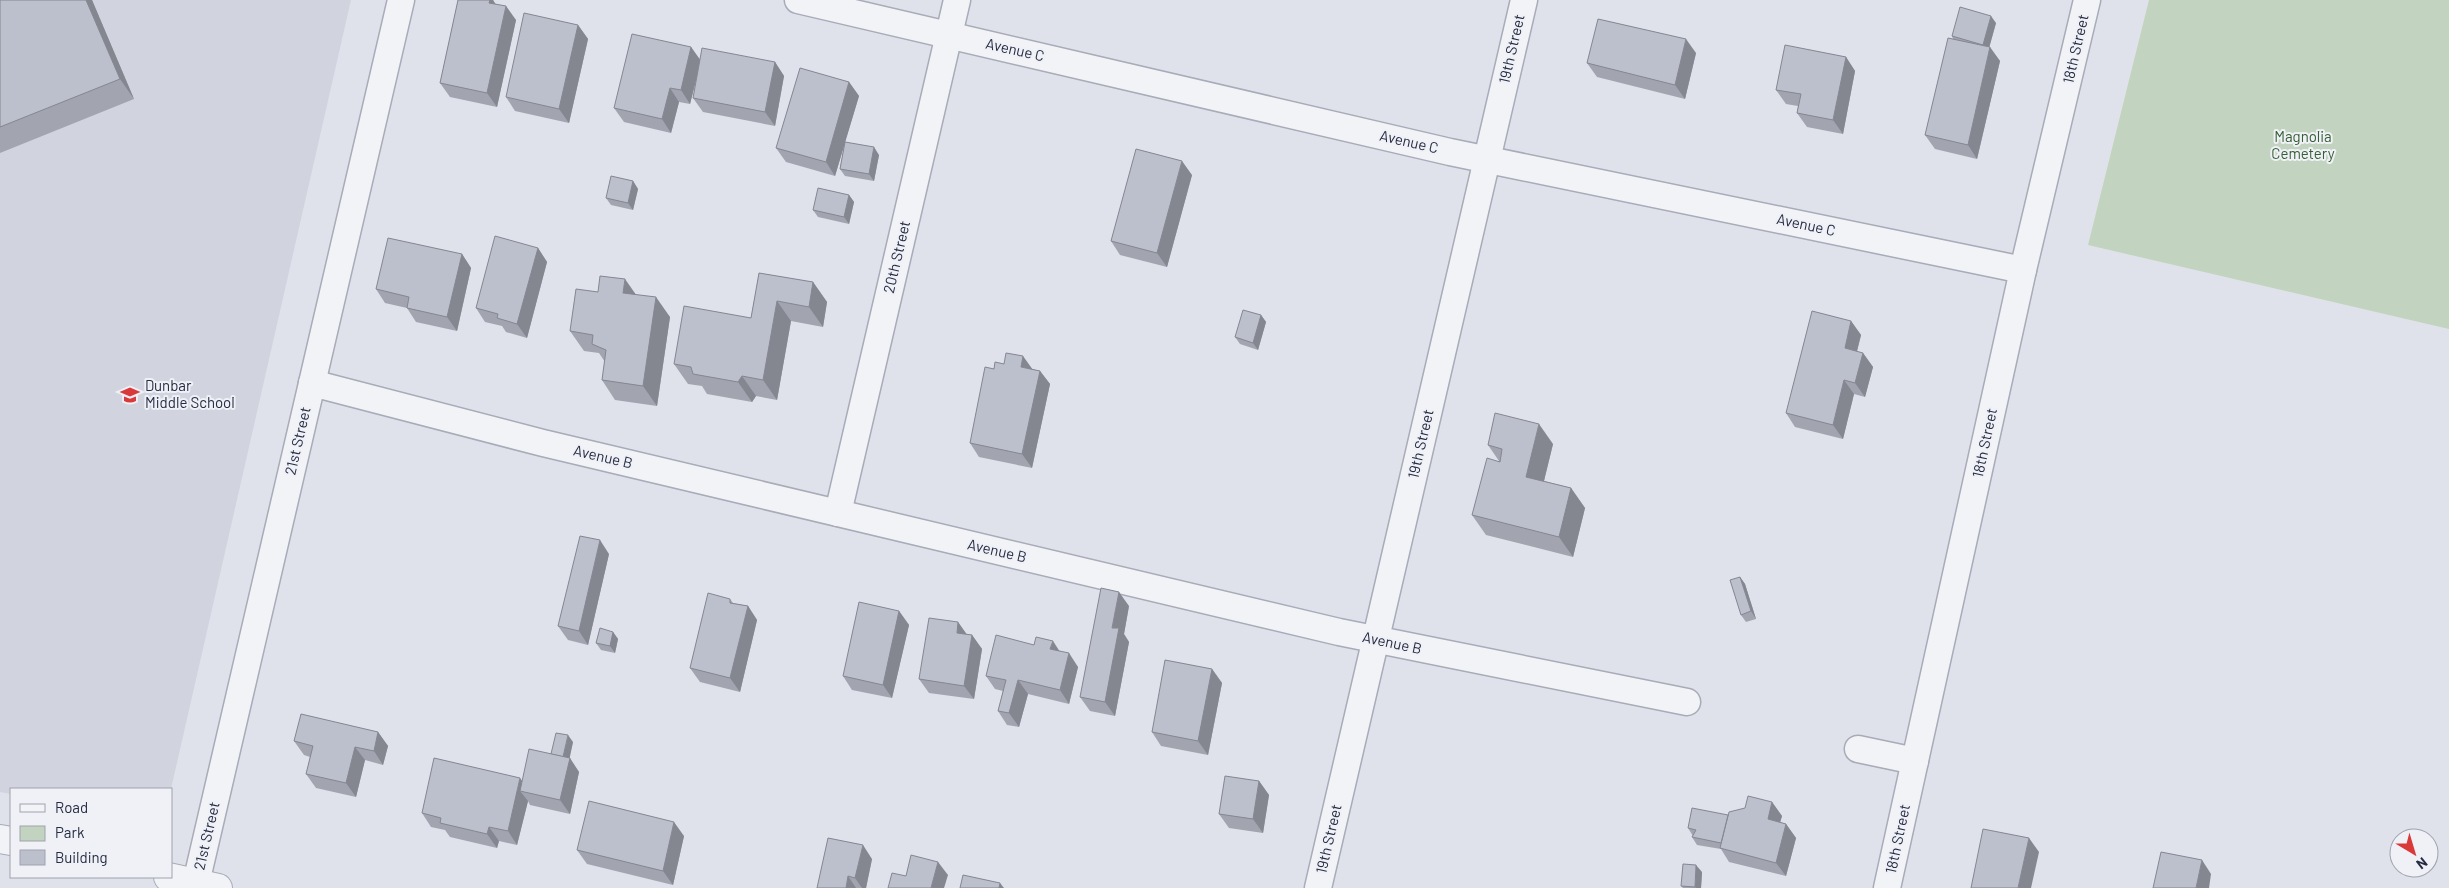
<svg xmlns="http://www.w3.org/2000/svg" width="2449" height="888" font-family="Barlow,sans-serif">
<rect width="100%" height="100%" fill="#dfe2ea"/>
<path fill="#d1d4df" d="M0,0H351L171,789H11V794L0,792Z"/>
<path fill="#c2d4bf" d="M2149,0H2449V329L2088,245Z"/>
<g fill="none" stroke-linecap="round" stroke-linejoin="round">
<g stroke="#a8abb8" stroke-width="29">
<g id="minor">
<path d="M798,0L1450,152L2023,270"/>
<path d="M312,383L543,443L1339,632L1687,702"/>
<path d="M838,513L957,0"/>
<path d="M1858,749L1915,761"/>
<path d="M196,883L401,0"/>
<path d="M1318,888L1524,0"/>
<path d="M1887,888L2023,270L2087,0"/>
</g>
</g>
<g stroke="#a8abb8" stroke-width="30">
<g id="tertiary">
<path d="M0,839L11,841"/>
<path d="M168,877L218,888"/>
</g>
</g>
<use href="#minor" stroke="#f2f3f7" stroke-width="26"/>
<use href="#tertiary" stroke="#f2f3f7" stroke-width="28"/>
</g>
<g fill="#a2a5b0">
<path d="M0,0H92L134,99L0,153Z"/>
<path d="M458,0H493L495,4L516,20L497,107L450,97L440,83Z"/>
<path d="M1996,23L1989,47L2000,61L1977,159L1935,149L1925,135L1953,39L1952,36Z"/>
<path d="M578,25L588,39L569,123L515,111L506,97Z"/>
<path d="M691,47L700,60L775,62L784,76L775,126L703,112L693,98L697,76L690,104L679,102L671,133L624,122L614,108Z"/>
<path d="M1696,53L1685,99L1597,77L1587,63Z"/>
<path d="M1846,57L1855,71L1843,134L1807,127L1797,113L1798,106L1786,104L1776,90Z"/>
<path d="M849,82L859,96L845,142L879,155L874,181L845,176L840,169L844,146L835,176L786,162L776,148Z"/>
<path d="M1192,175L1167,267L1120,255L1111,241Z"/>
<path d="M633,181L638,189L633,210L611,205L606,198Z"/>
<path d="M849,195L854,202L849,224L818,217L813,210Z"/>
<path d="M538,248L547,262L527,338L506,332L502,326L485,322L476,308Z"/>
<path d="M462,254L471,268L457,331L416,322L407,308L385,303L376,289Z"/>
<path d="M759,273L813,282L827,302L823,327L791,321L777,400L756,396L752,402L707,394L702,386L688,384L674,364L751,318Z"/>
<path d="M598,292L636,295L670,317L657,406L615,400L602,380L605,362L599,353L584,351L570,331Z"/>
<path d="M1261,315L1266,322L1258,350L1240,344L1235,337Z"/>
<path d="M1851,321L1861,335L1857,352L1863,353L1873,367L1865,397L1854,394L1843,439L1795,427L1786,413Z"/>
<path d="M994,369H1032L1040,371L1050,384L1032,468L979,457L970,443Z"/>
<path d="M1553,444L1544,481L1571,488L1585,508L1573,557L1486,535L1472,515L1499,461L1488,445Z"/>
<path d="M609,554L588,645L568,640L558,626Z"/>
<path d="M1740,577L1745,584L1756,619L1746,622L1741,615Z"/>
<path d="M730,599L733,603L748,606L757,620L740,692L700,682L690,668Z"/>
<path d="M1129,606L1124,634L1129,642L1115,716L1090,711L1080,697Z"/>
<path d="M899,611L909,625L892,698L852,690L843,676Z"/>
<path d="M958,622L966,634L972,635L982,649L974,699L929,693L919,679Z"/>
<path d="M613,632L618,639L615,653L601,650L596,643Z"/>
<path d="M1060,651L1078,667L1069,704L1028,694L1019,727L1007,725L998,711L1003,691L995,689L986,676Z"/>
<path d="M1212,669L1222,683L1208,755L1161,746L1152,732Z"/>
<path d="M378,732L388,746L383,765L365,760L356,797L316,788L306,774L310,757L304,755L294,741Z"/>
<path d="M573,742L569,758L579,772L570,814L530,805L528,801L517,845L499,841L497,848L450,837L445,830L431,827L422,813L523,781L551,754Z"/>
<path d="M1259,781L1269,795L1263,833L1229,828L1219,814Z"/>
<path d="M1772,802L1782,816L1780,822L1786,824L1796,838L1786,876L1729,862L1721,849L1697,845L1692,837L1693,836L1688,828Z"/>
<path d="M684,836L673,885L587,864L577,850Z"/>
<path d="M872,859L866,888H817Z"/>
<path d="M1702,872L1701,888H1683L1681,886Z"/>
</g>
<g fill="#848690">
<path d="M86,0H92L134,99L120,79Z"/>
<path d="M490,0H493L500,11L489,3Z"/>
<path d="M506,6L516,20L497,107L487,93Z"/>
<path d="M1991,16L1996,23L1988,52L1983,45Z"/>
<path d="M578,25L588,39L569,123L559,109Z"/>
<path d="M1686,39L1696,53L1685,99L1675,85Z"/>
<path d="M691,47L701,61L690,104L681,90Z"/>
<path d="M1990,47L2000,61L1977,159L1968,145Z"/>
<path d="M1846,57L1855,71L1843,134L1833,120Z"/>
<path d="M775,62L784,76L775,126L765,112Z"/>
<path d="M849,82L859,96L835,176L826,162Z"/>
<path d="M670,88L679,102L671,133L662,119Z"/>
<path d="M874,147L879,155L874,181L869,174Z"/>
<path d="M1182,161L1192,175L1167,267L1157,253Z"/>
<path d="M633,181L638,189L633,210L628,203Z"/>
<path d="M849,195L854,202L849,224L844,217Z"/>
<path d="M538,248L547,262L527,338L517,324Z"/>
<path d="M462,254L471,268L457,331L447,317Z"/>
<path d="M625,279L639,299L623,293Z"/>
<path d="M813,282L827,302L823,327L809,307Z"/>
<path d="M656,297L670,317L657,406L643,386Z"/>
<path d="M777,301L791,321L777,400L763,380Z"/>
<path d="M1261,315L1266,322L1258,350L1253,343Z"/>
<path d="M1851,321L1861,335L1854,362L1845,348Z"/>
<path d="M1863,353L1873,367L1865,397L1855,383Z"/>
<path d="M1023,356L1033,370L1021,367Z"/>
<path d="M1040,371L1050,384L1032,468L1022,454Z"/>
<path d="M742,376L756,396L752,402L738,382Z"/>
<path d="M1844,380L1854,394L1843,439L1833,425Z"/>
<path d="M1539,424L1553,444L1540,497L1526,477Z"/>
<path d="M1571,488L1585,508L1573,557L1559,537Z"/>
<path d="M600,540L609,554L588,645L579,631Z"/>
<path d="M1740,577L1745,584L1756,619L1751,611Z"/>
<path d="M1119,592L1129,606L1124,634L1129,642L1115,716L1105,702L1112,628Z"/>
<path d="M748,606L757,620L740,692L730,678Z"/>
<path d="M899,611L909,625L892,698L883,685Z"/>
<path d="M958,622L968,636L957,633Z"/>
<path d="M613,632L618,639L615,653L610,646Z"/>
<path d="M972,635L982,649L974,699L964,686Z"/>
<path d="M1053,641L1062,655L1050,649Z"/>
<path d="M1069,653L1078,667L1069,704L1060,690Z"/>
<path d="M1212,669L1222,683L1208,755L1198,741Z"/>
<path d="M1018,680L1028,694L1019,727L1009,713Z"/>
<path d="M378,732L388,746L383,765L374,751Z"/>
<path d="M568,735L573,742L568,766L563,759Z"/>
<path d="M355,747L365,760L356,797L346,783Z"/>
<path d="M570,758L579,772L570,814L560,800Z"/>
<path d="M520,778L530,792L520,791L528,801L517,845L508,831Z"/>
<path d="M1259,781L1269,795L1263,833L1253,819Z"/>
<path d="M1772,802L1782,816L1777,833L1768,819Z"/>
<path d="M674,822L684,836L673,885L663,871Z"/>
<path d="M1786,824L1796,838L1786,876L1776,863Z"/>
<path d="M489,827L499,841L497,848L487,834Z"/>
<path d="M2029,838L2039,852L2031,888H2018Z"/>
<path d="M863,845L872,859L866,888H862L855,878Z"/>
<path d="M2202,860L2211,874L2209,888H2196Z"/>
<path d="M938,862L948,875L944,888H931Z"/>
<path d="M1696,865L1702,872L1701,888H1696L1695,887Z"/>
<path d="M848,876L856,888H846Z"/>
<path d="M1000,883L1004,888H999Z"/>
</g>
<g fill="#bcc0cd" stroke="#848690">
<path d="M0,0H86L120,79L0,127Z"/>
<path d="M458,0H490L489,3L506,6L487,93L440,83Z"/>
<path d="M1960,7L1991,16L1983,45L1952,36Z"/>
<path d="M524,13L578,25L559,109L506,97Z"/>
<path d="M1598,19L1686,39L1675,85L1587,63Z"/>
<path d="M632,34L691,47L681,90L670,88L662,119L614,108Z"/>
<path d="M1948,38L1990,47L1968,145L1925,135Z"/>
<path d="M1785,45L1846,57L1833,120L1797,113L1801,94L1776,90Z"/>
<path d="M702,48L775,62L765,112L693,98Z"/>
<path d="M800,68L849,82L826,162L776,148Z"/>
<path d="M845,142L874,147L869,174L840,169Z"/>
<path d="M1136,149L1182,161L1157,253L1111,241Z"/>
<path d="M611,176L633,181L628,203L606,198Z"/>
<path d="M818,188L849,195L844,217L813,210Z"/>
<path d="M495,236L538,248L517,324L497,318L498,314L476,308Z"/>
<path d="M388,238L462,254L447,317L407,308L409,297L376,289Z"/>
<path d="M759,273L813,282L809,307L777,301L763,380L742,376L738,382L693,374L691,367L674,364L684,306L751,318Z"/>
<path d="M600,276L625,279L623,293L656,297L643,386L602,380L606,350L592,344L593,335L570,331L576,289L598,292Z"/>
<path d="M1243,310L1261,315L1253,343L1235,337Z"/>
<path d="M1812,311L1851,321L1845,348L1863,353L1855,383L1844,380L1833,425L1786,413Z"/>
<path d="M1006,353L1023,356L1021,367L1040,371L1022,454L970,443L985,367L994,369L995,362L1004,364Z"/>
<path d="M1495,413L1539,424L1526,477L1571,488L1559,537L1472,515L1487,458L1500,462L1502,449L1488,445Z"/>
<path d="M580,536L600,540L579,631L558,626Z"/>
<path d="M1740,577L1751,611L1741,615L1730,580Z"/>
<path d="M1101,588L1119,592L1112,628H1119L1105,702L1080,697Z"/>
<path d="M708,593L730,599V603L748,606L730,678L690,668Z"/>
<path d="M859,602L899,611L883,685L843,676Z"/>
<path d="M929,618L958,622L957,633L972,635L964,686L919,679Z"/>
<path d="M600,628L613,632L610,646L596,643Z"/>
<path d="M996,635L1034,645L1036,637L1053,641L1050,649L1069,653L1060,690L1018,680L1009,713L998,711L1006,680L986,676Z"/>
<path d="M1165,660L1212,669L1198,741L1152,732Z"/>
<path d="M301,714L378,732L374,751L355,747L346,783L306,774L313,746L294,741Z"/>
<path d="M556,733L568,735L563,757L551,754Z"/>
<path d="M529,749L570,758L560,800L520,791Z"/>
<path d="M434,758L520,778L508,831L489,827L487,834L440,823L441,818L422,813Z"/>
<path d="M1225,776L1259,781L1253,819L1219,814Z"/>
<path d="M1748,796L1772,802L1768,819L1786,824L1776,863L1720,848L1729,812L1745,808Z"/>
<path d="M589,801L674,822L663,871L577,850Z"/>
<path d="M1692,808L1728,815L1721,843L1692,837L1696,830L1688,828Z"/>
<path d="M1983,829L2029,838L2018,888H1971Z"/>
<path d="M828,838L863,845L855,878L848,876L846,888H817Z"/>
<path d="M2161,852L2202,860L2196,888H2153Z"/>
<path d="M911,855L938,862L931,888H888L892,873L906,876Z"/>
<path d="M1683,864L1696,865L1695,887L1681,886Z"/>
<path d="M963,875L1000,883L999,888H960Z"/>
</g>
<defs>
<g id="school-bare" transform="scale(1.5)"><path d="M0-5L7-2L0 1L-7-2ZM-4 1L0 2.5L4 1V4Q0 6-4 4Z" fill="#da393a" stroke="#eff1f7" stroke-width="2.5" paint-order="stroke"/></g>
</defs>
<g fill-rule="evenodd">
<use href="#school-bare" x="130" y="395"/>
</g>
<g text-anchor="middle" stroke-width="4" stroke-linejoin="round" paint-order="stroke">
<g font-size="15" fill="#262c42" stroke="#eff1f7">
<text transform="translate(1512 49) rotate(-77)" y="5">19th Street</text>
<text transform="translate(2076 49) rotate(-77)" y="5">18th Street</text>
<text transform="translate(1015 50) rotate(13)" y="5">Avenue C</text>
<text transform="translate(1409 142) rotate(13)" y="5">Avenue C</text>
<text transform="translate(1806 225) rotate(12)" y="5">Avenue C</text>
<text transform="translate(897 257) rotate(-77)" y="5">20th Street</text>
<text transform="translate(298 441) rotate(-77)" y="5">21st Street</text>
<text transform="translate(1985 443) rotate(-78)" y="5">18th Street</text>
<text transform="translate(1421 444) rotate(-77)" y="5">19th Street</text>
<text transform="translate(603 457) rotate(13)" y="5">Avenue B</text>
<text transform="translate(997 551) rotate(13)" y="5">Avenue B</text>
<text transform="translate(1392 643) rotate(12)" y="5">Avenue B</text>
<text transform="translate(207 836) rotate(-77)" y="5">21st Street</text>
<text transform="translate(1329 839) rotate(-77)" y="5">19th Street</text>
<text transform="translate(1898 839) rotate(-78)" y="5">18th Street</text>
</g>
<g font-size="15" fill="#345f32" stroke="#eff1f7">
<text x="2303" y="142">Magnolia<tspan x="2303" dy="17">Cemetery</tspan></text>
</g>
<g font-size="15" fill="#262c42" stroke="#eff1f7" text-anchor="start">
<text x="145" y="391">Dunbar<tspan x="145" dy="17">Middle School</tspan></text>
</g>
</g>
<rect x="10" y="788" width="162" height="90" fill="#eff1f7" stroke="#9fa2af"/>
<rect x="20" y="804" width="25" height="8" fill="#f2f3f7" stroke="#9fa2af"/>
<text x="55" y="813" font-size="15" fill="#262c42">Road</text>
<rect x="20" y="826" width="25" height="15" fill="#c2d4bf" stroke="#9fa2af"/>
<text x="55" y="838" font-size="15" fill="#262c42">Park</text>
<rect x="20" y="850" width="25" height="15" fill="#bcc0cd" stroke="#9fa2af"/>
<text x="55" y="863" font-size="15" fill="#262c42">Building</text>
<g transform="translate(2414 853) rotate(142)"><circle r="24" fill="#eff1f7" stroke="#9fa2af"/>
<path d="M0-4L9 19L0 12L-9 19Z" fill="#da393a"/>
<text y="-8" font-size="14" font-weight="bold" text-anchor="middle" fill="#262c42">N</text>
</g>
</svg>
